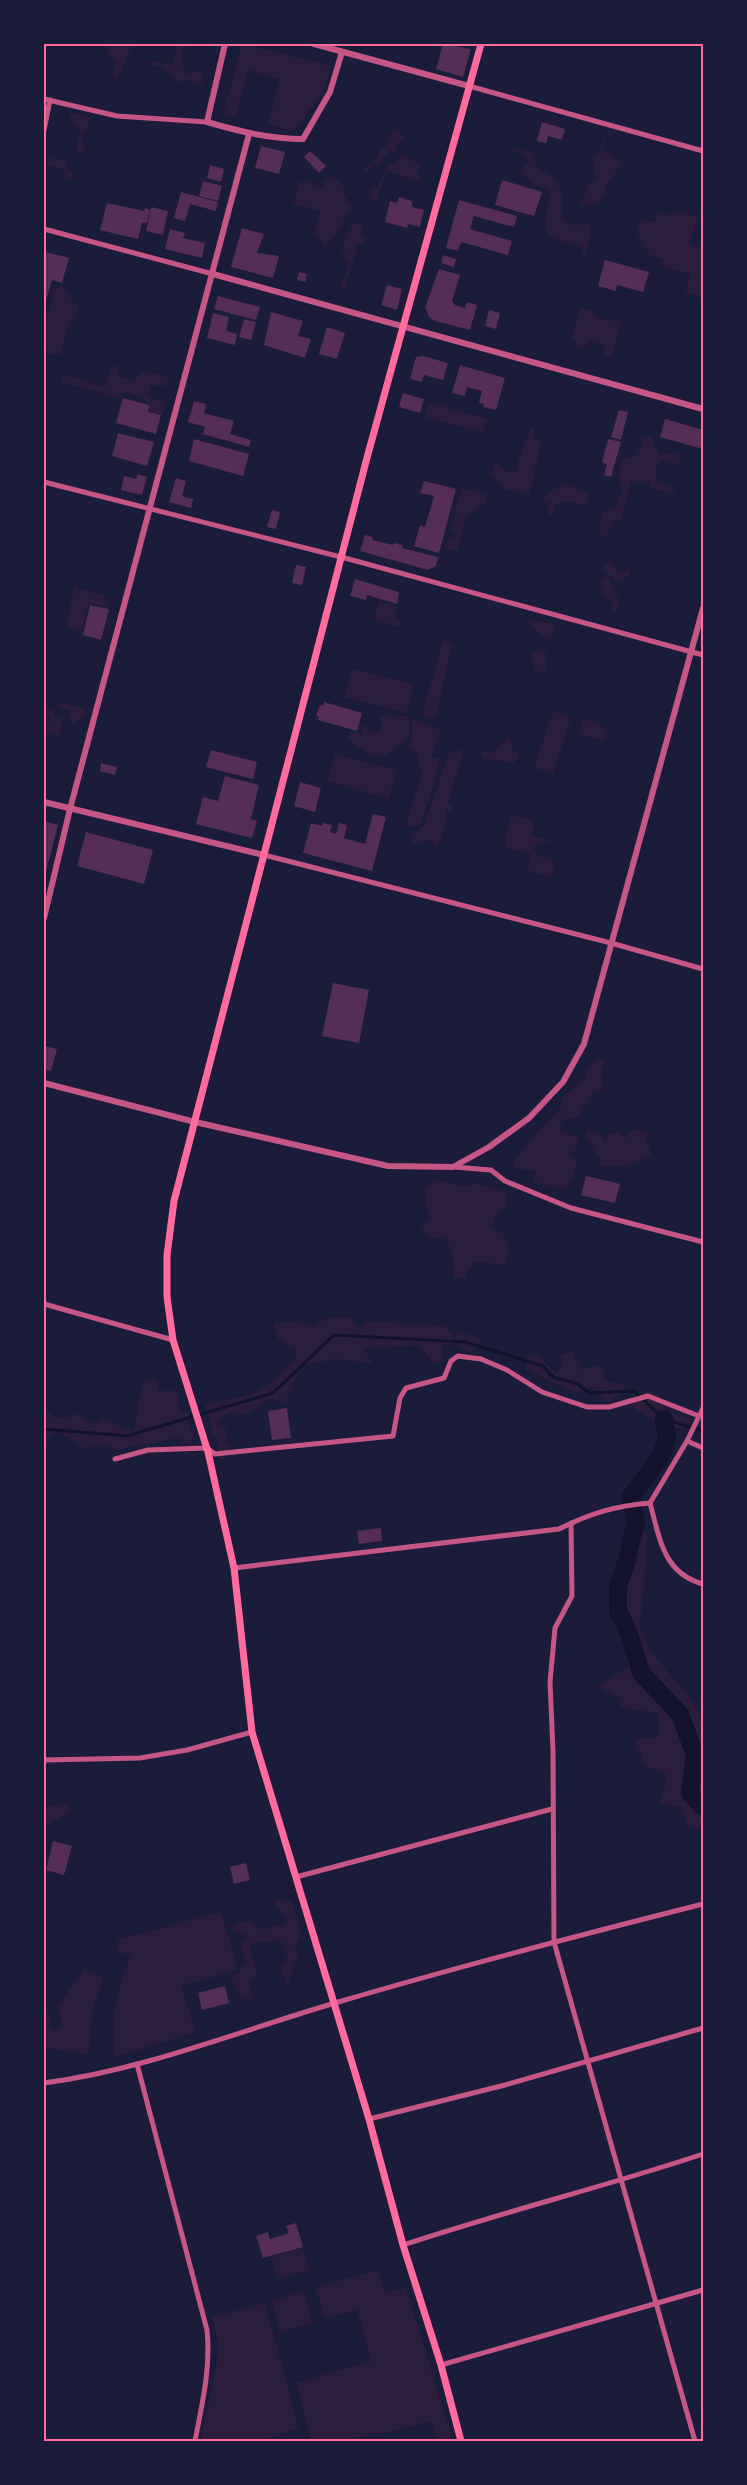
<svg xmlns="http://www.w3.org/2000/svg" width="747" height="2485" font-family="'Sofia Sans Condensed',sans-serif">
<rect width="100%" height="100%" fill="#1b1b3a"/>
<g fill="#2a1e3b">
<path d="M110,44H133L116,80L112,78L117,59L107,56Z"/>
<path d="M179,44H185C176,56 184,64 186,77L196,71L204,73L201,85L183,79L181,83C169,76 166,65 151,65V60L171,65Z"/>
<path d="M242,44L331,66L325,90L294,131L268,124L280,79L249,70L235,117L223,114Z"/>
<path d="M70,113L90,117L87,128L81,135L85,150L79,153L76,151L80,128L71,121Z"/>
<path d="M393,130L401,132L404,139L396,145L395,154L390,150L378,167L374,165L366,172L363,170L375,160L380,149L386,147Z"/>
<path d="M605,139L603,152L612,155L614,161L624,159C618,168 614,178 605,185V192L597,204L580,205L589,184L598,178L595,175L593,158L600,151L602,140Z"/>
<path d="M514,148L532,153L537,167L554,177L562,190V218L570,225L587,224L591,228L585,257L582,259L583,247L549,237L545,225L550,191L536,186L519,171L528,163C526,154 523,153 514,152Z"/>
<path d="M401,155L421,164L416,175L422,176L420,182L386,171L376,201L368,197L370,191L377,188L388,165H395Z"/>
<path d="M50,157L66,161L68,169L75,174L71,179H63L65,170L47,165Z"/>
<path d="M333,176L345,187L344,194L352,207C342,221 335,240 322,250L324,244L314,234L320,211L293,204L300,182L311,180L314,188L323,187L325,178Z"/>
<path d="M674,210L698,217L690,244L703,248V298L685,292L690,274L662,266L664,260L649,255L637,232L641,219L655,223L658,212L672,216Z"/>
<path d="M355,221L363,227L362,237L367,239L364,244L358,243L344,291L340,289L350,263L340,253L346,251L342,245Z"/>
<path d="M63,287L78,308L77,317L70,322L60,354H51L44,350V314L49,312L54,289Z"/>
<path d="M581,308L594,312L593,316L611,322L612,319L622,322L611,358L602,355L605,345L588,339L584,349L575,346L577,340L571,338Z"/>
<path d="M112,365L119,368L117,376L133,381L143,371L169,377L166,386L150,385L147,397L163,401L165,409L161,415L148,412L149,405L143,398L125,392L117,398L60,381L64,374L105,387Z"/>
<path d="M429,402L487,419L483,433L425,417Z"/>
<path d="M536,426L534,439L542,441L529,494L505,489L498,480L490,476L495,462L509,472L517,471L518,461L530,429Z"/>
<path d="M651,436L659,456L673,452L682,456L679,465L664,460L656,467V480L675,488L672,494L650,488L649,481L641,484L630,482C630,493 623,506 621,520H613L606,538L601,536L599,529L603,512L615,507L622,492L619,478L621,460L637,455L642,445V439Z"/>
<path d="M563,483L589,493L586,506L570,502L556,504L552,516L547,512L550,500L543,502V497Z"/>
<path d="M463,488L487,494L484,504L465,517L458,551L445,548L449,537H455V531L450,529L457,514L455,509Z"/>
<path d="M610,561L620,573L630,569L629,576L618,583L601,568Z"/>
<path d="M606,575L619,600L618,610L613,614L611,600L601,595L602,590L598,584Z"/>
<path d="M74,587L106,596L105,600L109,601L108,607L89,603L81,631L66,626Z"/>
<path d="M379,601L398,607L395,618L402,620L400,627L374,619Z"/>
<path d="M527,619L554,624L553,635L547,640L531,626Z"/>
<path d="M443,640L453,643L435,719L422,716Z"/>
<path d="M537,649L546,653V670L542,673L535,669L530,657Z"/>
<path d="M352,669L414,684L407,713L344,697Z"/>
<path d="M44,702L48,710L51,709L57,718L61,716V733L57,737L53,733L47,734L44,730L46,722L49,723L51,720L44,716Z"/>
<path d="M58,703L75,705L86,710L85,716L73,724L68,717L70,711L56,707Z"/>
<path d="M553,711L571,718L553,774L534,767Z"/>
<path d="M381,715L408,716L410,726L408,739C401,743 395,749 389,753C376,763 356,747 348,738L351,733H361L362,727L366,725L369,732H378L381,727Z"/>
<path d="M413,718L441,729L431,756L440,759L432,792L420,825L405,827L422,774L419,767L418,755L406,747L411,743Z"/>
<path d="M583,719L601,724V728L607,731L605,740L578,734Z"/>
<path d="M508,737L513,744L511,749L520,754L514,763L482,758V752L495,751Z"/>
<path d="M451,751H464L448,802L453,809L452,812L447,811L445,828L437,846L427,839L414,845L411,836L425,825C427,813 431,804 436,792C442,777 442,766 451,751Z"/>
<path d="M335,754L398,770L388,799L327,781Z"/>
<path d="M511,815L534,820L532,836L552,840L534,846L538,855L555,862L551,877L527,870L530,854L504,847Z"/>
<path d="M596,1058L604,1061L601,1078L604,1090L593,1091L588,1102L576,1119L566,1118L561,1123L559,1130L578,1138L577,1149L570,1153L577,1162L574,1175L565,1189L533,1182L536,1171L512,1168L514,1161L546,1122L560,1110L564,1096L581,1081L587,1080L586,1071Z"/>
<path d="M588,1129L601,1135L605,1142L609,1134L619,1132L625,1138L631,1130L647,1131V1142L652,1156L625,1167L600,1166L601,1158L596,1154L586,1136Z"/>
<path d="M434,1180L466,1187L476,1183L507,1193V1205L496,1215L490,1227L504,1234L510,1249L505,1265L475,1262L468,1271L465,1278H453C454,1263 453,1250 444,1238L428,1237L421,1228L431,1219L425,1203V1190Z"/>
<path d="M327,1317L350,1318L361,1328L367,1321L445,1326L456,1340L458,1333L476,1336L482,1342L471,1353L453,1344L442,1345L443,1360L433,1364L420,1345L364,1349L373,1363L336,1359L305,1365L296,1378L285,1403L268,1399L246,1415L230,1412L218,1420L219,1425L225,1427L227,1437L226,1442L230,1448L224,1459H219L217,1449L220,1441L213,1435L205,1405C221,1399 237,1399 250,1394C269,1387 284,1372 296,1358V1348L278,1340L273,1323L298,1322L314,1327Z"/>
<path d="M572,1351L582,1370L595,1365L605,1370L604,1381L626,1385L621,1395L607,1402L592,1387L574,1393L525,1369L528,1355H541L544,1362L556,1373L562,1368L560,1355Z"/>
<path d="M155,1377L160,1391H176L179,1399L178,1407L187,1414L194,1439L190,1444L182,1442V1437L116,1450L103,1444L85,1449L58,1431L47,1437V1451L44,1452V1412L50,1413L55,1418H67L73,1413L95,1424L104,1419L134,1432L142,1383Z"/>
<path d="M647,1391L658,1394L666,1409L691,1419L687,1429L670,1427L672,1437L662,1462L653,1459L661,1439L656,1422L630,1406Z"/>
<path d="M645,1470H662L640,1497L626,1500L623,1497Z"/>
<path d="M626,1527H642L648,1536L640,1628L650,1651L683,1689L703,1719V1830L689,1827L681,1807L660,1803L668,1775L647,1767L633,1740L659,1736V1714L621,1707V1699L597,1687L629,1666L612,1611L617,1556Z"/>
<path d="M69,1803L70,1812L44,1827V1808Z"/>
<path d="M277,1898L292,1902L301,1935L295,1946L298,1957L287,1986L281,1968L288,1956L280,1940L250,1944L257,1976L249,1980L253,1998L242,1999L230,1976L240,1972L241,1965H247L240,1946L246,1935L232,1931L234,1923L251,1921L262,1930L287,1923L286,1916L276,1907Z"/>
<path d="M221,1912L238,1970L181,1986L196,2032L115,2057C109,2019 118,1992 130,1956L116,1950L119,1939Z"/>
<path d="M84,1969L103,1976L93,2011L88,2054L44,2048V2010L51,2016L48,2026L55,2030L62,2026L58,2006Z"/>
<path d="M303,2248L309,2270L278,2279L271,2257Z"/>
<path d="M379,2270L385,2293L406,2287L453,2441H437L431,2421L374,2436L372,2433L355,2438L356,2441L311,2440L296,2383L371,2361L357,2310L325,2319L315,2287Z"/>
<path d="M304,2291L313,2322L280,2332L271,2301Z"/>
<path d="M265,2303L299,2428L260,2441H201L219,2351L212,2317Z"/>
</g>
<g fill="none" stroke-linecap="round" stroke-linejoin="round">
<path stroke="#12122b" stroke-width="3" d="M44,1429L127,1436L273,1393L334,1335L465,1342L543,1366L553,1377L578,1384L589,1393L634,1391L664,1419L703,1431"/>
<path stroke="#12122b" stroke-width="18" d="M664,1419L667,1438L661,1456L630,1498L636,1521L626,1563L618,1586V1610L629,1634L641,1673L680,1714L695,1755L690,1793L703,1807"/>
</g>
<g fill="#542f53">
<path d="M443,44L471,49L463,77L436,69Z"/>
<path d="M542,122L565,129L562,140L548,136L546,143L537,141Z"/>
<path d="M261,146L285,152L279,174L255,168Z"/>
<path d="M310,151L326,166L319,173L304,157Z"/>
<path d="M210,165L224,169L221,182L207,178Z"/>
<path d="M502,180L542,192L534,216L495,205Z"/>
<path d="M203,181L222,186L218,201L199,196Z"/>
<path d="M181,192L218,202L216,211L190,204L185,221L174,218Z"/>
<path d="M399,197L412,201V207L424,210L420,227L408,224L407,228L385,222L390,201L397,203Z"/>
<path d="M459,200L517,216L514,227L474,216L470,229L512,241L508,255L461,242L458,251L446,248Z"/>
<path d="M107,203L144,211L145,208L150,210L147,223H142L138,239L100,230Z"/>
<path d="M151,207L168,211L163,235L146,231Z"/>
<path d="M242,228L264,234L257,253L279,256L273,278L231,267Z"/>
<path d="M170,229L185,233L183,238L205,243L202,258L165,249Z"/>
<path d="M44,246L46,252L69,258L62,283L52,280L44,307Z"/>
<path d="M443,255L456,259L454,267L441,263Z"/>
<path d="M605,260L649,272L643,292L617,285L616,291L598,286Z"/>
<path d="M439,269L460,275L452,301L455,305L465,308L467,302L477,305L470,330L435,321L429,317L425,307Z"/>
<path d="M299,272L307,274L305,282L297,280Z"/>
<path d="M387,285L402,289L397,310L381,305Z"/>
<path d="M218,296L260,307L256,320L214,309Z"/>
<path d="M489,310L500,313L496,329L485,326Z"/>
<path d="M271,312L303,321L298,336L311,339L305,358L264,345Z"/>
<path d="M213,313L229,317L226,331L237,334L235,345L207,338Z"/>
<path d="M244,319L256,322L251,340L239,337Z"/>
<path d="M327,327L345,333L337,359L319,354Z"/>
<path d="M423,356L448,363L443,380L424,375L422,382L410,379L416,357Z"/>
<path d="M460,365L505,378L496,410L483,407L484,404L479,403L482,391L467,387L465,396L452,393Z"/>
<path d="M403,393L424,399L420,413L399,407Z"/>
<path d="M123,398L149,405L148,412L161,415L156,434L116,423Z"/>
<path d="M194,401L206,404L204,413L234,421L230,434L251,440L249,447L203,434L205,427L188,422Z"/>
<path d="M619,410L628,412L621,440L611,437Z"/>
<path d="M665,419L703,430V449L660,437Z"/>
<path d="M118,433L154,442L147,466L112,456Z"/>
<path d="M194,439L249,454L243,476L189,461Z"/>
<path d="M608,439L621,442L611,477L604,475L607,465L602,462Z"/>
<path d="M138,474L147,477L142,495L121,490L124,476L136,479Z"/>
<path d="M176,478L186,481L182,496L193,499L191,508L169,502Z"/>
<path d="M424,481L456,489L439,553L414,546L420,525L425,527L434,496L420,493Z"/>
<path d="M272,510L280,512L276,529L267,527Z"/>
<path d="M365,535L373,537L372,540L393,545L394,543L403,545L402,548L438,557L436,566L428,570L360,551Z"/>
<path d="M296,565L306,567L302,585L292,583Z"/>
<path d="M355,579L399,592L397,604L367,595L366,600L350,596Z"/>
<path d="M90,605L109,609L101,640L83,635Z"/>
<path d="M324,702L362,713L357,731L318,720L319,717L316,716L320,705L323,706Z"/>
<path d="M211,750L257,762L253,779L206,767Z"/>
<path d="M101,763L117,767L115,775L100,771Z"/>
<path d="M225,776L259,785L251,819L257,821L252,838L196,824L203,797L218,801Z"/>
<path d="M300,782L321,788L315,812L294,806Z"/>
<path d="M373,814L386,817L372,871L303,853L311,823L322,826L323,823L332,825L330,832L336,834L339,823L347,825L344,838L365,844Z"/>
<path d="M44,821L58,825L44,880Z"/>
<path d="M86,832L153,850L144,884L77,866Z"/>
<path d="M333,983L369,990L359,1043L322,1036Z"/>
<path d="M44,1046L57,1049L51,1071L44,1069Z"/>
<path d="M586,1176L620,1184L615,1203L581,1195Z"/>
<path d="M287,1408L291,1438L272,1440L268,1411Z"/>
<path d="M381,1528L382,1541L359,1544L357,1531Z"/>
<path d="M53,1841L72,1846L64,1875L46,1870Z"/>
<path d="M246,1863L250,1880L234,1884L230,1867Z"/>
<path d="M225,1986L229,2003L202,2010L198,1993Z"/>
<path d="M296,2223L303,2247L263,2258L256,2236L268,2232L270,2239L289,2233L286,2226Z"/>
</g>
<g fill="none" stroke-linecap="round" stroke-linejoin="round">
<g stroke="#c65784" stroke-width="5">
<path d="M469,86L703,151"/>
<path d="M44,99L117,116L207,122"/>
<path d="M44,130L50,100"/>
<path d="M44,229L213,274"/>
<path d="M44,482L341,557L703,655"/>
<path d="M264,855L611,943L703,969"/>
<path d="M454,1167L491,1170L505,1181L571,1208L703,1242"/>
<path d="M44,1304L173,1340"/>
<path d="M687,1441L703,1448"/>
<path d="M115,1459L148,1450L207,1448L215,1454L393,1436L400,1398L406,1388L444,1378L451,1361L458,1356L481,1359L507,1370L542,1392L587,1407H609L648,1396L699,1416"/>
<path d="M650,1503L687,1441L703,1408"/>
<path d="M571,1523L572,1596L555,1628L550,1682L553,1751L554,1942L695,2441"/>
<path d="M234,1568L559,1529C591,1513 615,1506 650,1503C660,1539 663,1573 703,1584"/>
<path d="M44,1760L140,1758L187,1750L252,1732"/>
<path d="M296,1877L552,1809"/>
<path d="M137,2064L207,2330C211,2368 202,2404 195,2441"/>
<path d="M44,2083C144,2070 239,2031 335,2003C457,1967 580,1935 703,1904"/>
<path d="M369,2119L505,2085L703,2028"/>
<path d="M403,2245C502,2212 604,2187 703,2154"/>
<path d="M441,2365L703,2290"/>
</g>
<g stroke="#c65784" stroke-width="6">
<path d="M225,44L207,122C238,131 270,139 303,139L330,92L342,52"/>
<path d="M314,44L469,86"/>
<path d="M213,274L703,409"/>
<path d="M44,802L264,855"/>
<path d="M44,918L70,809L249,134"/>
<path d="M44,1083L195,1122L388,1166L453,1167L489,1147L529,1118L563,1082L584,1044L703,608"/>
</g>
<path stroke="#ff6b9d" stroke-width="7" d="M461,2441L441,2365L403,2245L369,2119L252,1732L234,1568L208,1452L173,1340L167,1297V1255L174,1201L368,454L481,44"/>
</g>
<rect width="747" height="2485" fill="none" stroke="#1b1b3a" stroke-width="90"/>
<rect x="45" y="45" width="657" height="2395" fill="none" stroke="#ff6b9d" stroke-width="2"/>
</svg>
